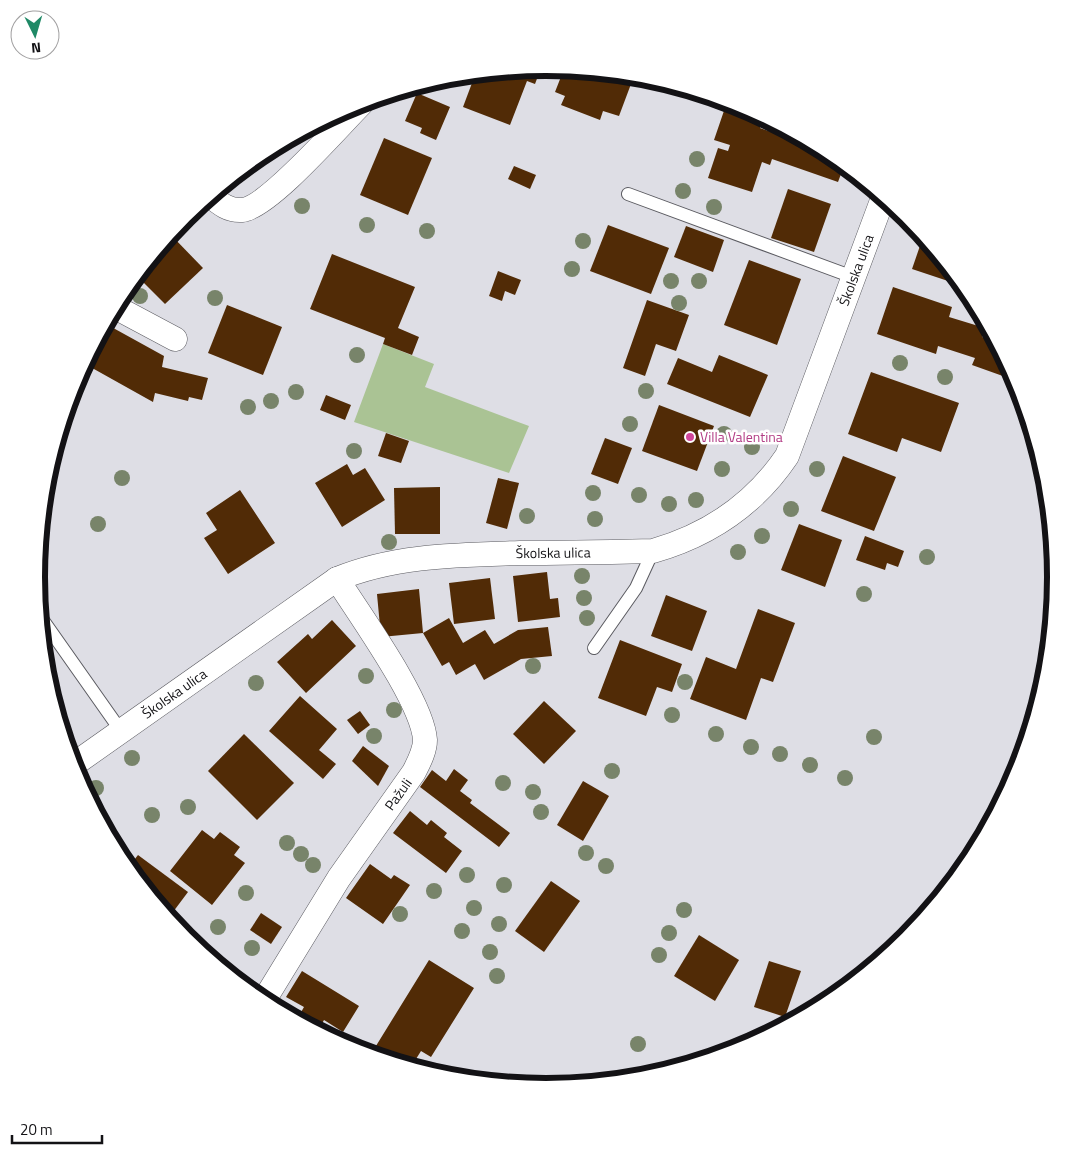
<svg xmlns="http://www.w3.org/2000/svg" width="1092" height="1155" font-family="'Titillium Web',sans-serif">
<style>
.green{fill:#aac394}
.building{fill:#512b06}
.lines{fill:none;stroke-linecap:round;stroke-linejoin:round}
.service-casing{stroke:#5b5b61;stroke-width:14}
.minor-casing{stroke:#5b5b61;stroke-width:25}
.service{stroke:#fff;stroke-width:12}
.minor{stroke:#fff;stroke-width:24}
.tree{fill:#78846a}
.hotel-dot{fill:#d1479c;stroke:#fff;stroke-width:2}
.labels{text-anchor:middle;stroke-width:5;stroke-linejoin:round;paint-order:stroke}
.street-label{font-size:14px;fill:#131215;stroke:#fff}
.hotel-label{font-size:14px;fill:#b23c85;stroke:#fff;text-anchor:start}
.rim{fill:none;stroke:#131215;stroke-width:6}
</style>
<rect width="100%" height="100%" fill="#dedee5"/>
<!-- green -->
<path class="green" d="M383,344l51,20 -9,23 104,39 -20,47 -155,-51z"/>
<!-- building -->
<g class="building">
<path d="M541,68l-6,16 -8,-3 -17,44 -47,-18 12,-32z"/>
<path d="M564,69l70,7 -15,40 -16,-5 -3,9 -39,-15 4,-9 -10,-4z"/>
<path d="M417,93l33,14 -14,33 -16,-7 2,-5 -17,-7z"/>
<path d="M727,102l14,5 22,12 -3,9 20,7 2,-6 47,25 15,12 -6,16 -66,-23 -2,6 -8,-3 -10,30 -44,-14 10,-30 10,3 2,-6 -16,-5z"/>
<path d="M384,138l48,20 -24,57 -48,-20z"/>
<path d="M514,166l22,9 -6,14 -22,-10z"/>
<path d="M788,189l43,15 -17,48 -43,-14z"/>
<path d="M608,225l61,23 -18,46 -61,-23z"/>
<path d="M686,226l38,14 -11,32 -39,-15z"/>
<path d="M171,235l32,33 -38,36 -28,-28z"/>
<path d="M923,237l35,42 5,7 -51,-17z"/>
<path d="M332,254l83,33 -17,41 21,9 -7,18 -29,-11 2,-6 -75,-29z"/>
<path d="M749,260l52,19 -24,66 -53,-20z"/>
<path d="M498,271l23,9 -6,15 -10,-4 -3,10 -13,-5z"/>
<path d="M893,287l59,20 -3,10 36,11 -3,9 13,4 19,39 -42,-15 3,-7 -37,-12 -2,8 -59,-20z"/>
<path d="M647,300l42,15 -13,36 -20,-7 -11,32 -22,-8z"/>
<path d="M227,305l55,22 -19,48 -55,-22z"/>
<path d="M106,324l58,32 -2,11 46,11 -6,22 -13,-3 -1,4 -33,-8 -2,9 -68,-38z"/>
<path d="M719,355l49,20 -18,42 -83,-33 11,-26 34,14z"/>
<path d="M871,372l88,31 -18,49 -39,-14 -5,14 -49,-18z"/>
<path d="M326,395l25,10 -6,15 -25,-10z"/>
<path d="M659,405l55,21 -17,45 -55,-20z"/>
<path d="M386,433l23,8 -8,22 -23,-7z"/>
<path d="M605,438l27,10 -14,36 -27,-10z"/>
<path d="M843,456l53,21 -22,54 -53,-20z"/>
<path d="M347,464l6,11 12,-7 20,32 -43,27 -27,-44z"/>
<path d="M498,478l21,5 -12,46 -21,-6z"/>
<path d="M440,487v47h-45l-1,-46z"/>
<path d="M240,490l35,53 -47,31 -24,-36 13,-8 -11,-17z"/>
<path d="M799,524l43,16 -17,47 -44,-17z"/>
<path d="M865,536l39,15 -6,16 -11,-4 -2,7 -29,-10z"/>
<path d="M547,572l3,27 8,-1 2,19 -42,5 -5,-46z"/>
<path d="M490,578l5,41 -41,5 -5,-41z"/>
<path d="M419,589l4,44 -42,4 -4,-43z"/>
<path d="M666,595l41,16 -15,40 -41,-15z"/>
<path d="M758,609l37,14 -22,59 -12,-4 -15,42 -56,-21 16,-42 30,12z"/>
<path d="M449,618l14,25 22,-13 9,14 24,-14 30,-3 4,29 -31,3 -37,21 -9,-16 -19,11 -7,-13 -7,4 -19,-33z"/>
<path d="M332,620l24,26 -50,47 -29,-31 31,-28 4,5z"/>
<path d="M620,640l62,24 -10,28 -15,-5 -11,29 -48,-18z"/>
<path d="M300,696l37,33 -18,21 17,14 -13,15 -54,-48z"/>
<path d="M544,701l32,30 -32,33 -31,-30z"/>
<path d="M360,711l10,14 -12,9 -11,-14z"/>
<path d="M244,734l50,49 -37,37 -49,-49z"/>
<path d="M363,746l26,20 -11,20 -26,-25z"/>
<path d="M454,769l14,11 -8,11 12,9 -2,3 40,30 -11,14 -79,-60 12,-17 14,11z"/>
<path d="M583,781l26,15 -26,45 -26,-16z"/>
<path d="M410,811l17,14 4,-5 16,13 -3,4 18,14 -16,22 -53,-40z"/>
<path d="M202,830l12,9 6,-7 20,15 -6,8 11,8 -33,42 -42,-34z"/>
<path d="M138,855l50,37 -15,20 -24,-18 -21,-26z"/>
<path d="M370,864l21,15 3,-4 16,10 -27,39 -37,-26z"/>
<path d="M551,881l29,20 -36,51 -29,-21z"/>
<path d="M261,913l21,14 -11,17 -21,-14z"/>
<path d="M699,935l40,25 -24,41 -41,-25z"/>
<path d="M429,960l45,28 -43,69 -10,-6 -10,16 -40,-13z"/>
<path d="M769,961l32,10 -16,46 -31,-10z"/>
<path d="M302,971l57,35 -16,26 -19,-12 -4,7 -20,-13 4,-7 -18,-10z"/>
</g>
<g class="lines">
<defs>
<g id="service">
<path d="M628,194l225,83"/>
<path d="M40,616l81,115"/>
<path d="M594,648l42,-60 17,-37"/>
</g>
<g id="minor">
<path d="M211,196c9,8 18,15 31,14 26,-2 97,-84 119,-106"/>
<path d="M115,307l60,32"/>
<path id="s1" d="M73,765l264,-186c58,-24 121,-24 183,-26 44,0 89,-1 133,-2 56,-16 101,-46 134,-95l96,-258"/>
<path id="s2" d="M263,1002l76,-124 75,-106c5,-10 11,-21 11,-32 -2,-38 -66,-126 -88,-161"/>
</g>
</defs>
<!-- service casing -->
<use href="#service" class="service-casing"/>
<!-- minor casing -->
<use href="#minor" class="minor-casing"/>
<!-- service -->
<use href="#service" class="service"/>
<!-- minor -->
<use href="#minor" class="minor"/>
</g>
<!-- trees -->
<g class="tree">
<circle cx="697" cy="159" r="8"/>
<circle cx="683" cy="191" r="8"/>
<circle cx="302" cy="206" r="8"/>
<circle cx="714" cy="207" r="8"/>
<circle cx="367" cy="225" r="8"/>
<circle cx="427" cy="231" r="8"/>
<circle cx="583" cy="241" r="8"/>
<circle cx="572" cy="269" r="8"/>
<circle cx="671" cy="281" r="8"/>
<circle cx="699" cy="281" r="8"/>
<circle cx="140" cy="296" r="8"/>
<circle cx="215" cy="298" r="8"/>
<circle cx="679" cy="303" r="8"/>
<circle cx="357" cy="355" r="8"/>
<circle cx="900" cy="363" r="8"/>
<circle cx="945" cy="377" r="8"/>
<circle cx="646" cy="391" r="8"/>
<circle cx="296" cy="392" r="8"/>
<circle cx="271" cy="401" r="8"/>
<circle cx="248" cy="407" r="8"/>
<circle cx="630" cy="424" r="8"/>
<circle cx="724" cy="434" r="8"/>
<circle cx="752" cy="447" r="8"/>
<circle cx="354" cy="451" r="8"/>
<circle cx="722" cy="469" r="8"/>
<circle cx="817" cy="469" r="8"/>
<circle cx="122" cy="478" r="8"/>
<circle cx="593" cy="493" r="8"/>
<circle cx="639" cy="495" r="8"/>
<circle cx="696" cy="500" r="8"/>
<circle cx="669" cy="504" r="8"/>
<circle cx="791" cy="509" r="8"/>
<circle cx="527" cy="516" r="8"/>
<circle cx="595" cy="519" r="8"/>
<circle cx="98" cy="524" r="8"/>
<circle cx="762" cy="536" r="8"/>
<circle cx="389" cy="542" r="8"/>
<circle cx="738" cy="552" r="8"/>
<circle cx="927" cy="557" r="8"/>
<circle cx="582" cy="576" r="8"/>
<circle cx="864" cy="594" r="8"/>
<circle cx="584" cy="598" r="8"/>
<circle cx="587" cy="618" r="8"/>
<circle cx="533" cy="666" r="8"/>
<circle cx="366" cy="676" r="8"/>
<circle cx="685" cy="682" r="8"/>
<circle cx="256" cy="683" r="8"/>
<circle cx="394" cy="710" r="8"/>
<circle cx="672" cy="715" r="8"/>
<circle cx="716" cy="734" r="8"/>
<circle cx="374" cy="736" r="8"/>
<circle cx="874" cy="737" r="8"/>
<circle cx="751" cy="747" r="8"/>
<circle cx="780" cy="754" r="8"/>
<circle cx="132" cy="758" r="8"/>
<circle cx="810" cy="765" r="8"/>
<circle cx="612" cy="771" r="8"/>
<circle cx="845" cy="778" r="8"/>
<circle cx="503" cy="783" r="8"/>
<circle cx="96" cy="788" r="8"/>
<circle cx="533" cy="792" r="8"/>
<circle cx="188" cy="807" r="8"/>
<circle cx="541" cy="812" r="8"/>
<circle cx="152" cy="815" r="8"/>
<circle cx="287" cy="843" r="8"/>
<circle cx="586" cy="853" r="8"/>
<circle cx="301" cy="854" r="8"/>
<circle cx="313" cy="865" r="8"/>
<circle cx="606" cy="866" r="8"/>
<circle cx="467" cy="875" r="8"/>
<circle cx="504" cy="885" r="8"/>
<circle cx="434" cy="891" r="8"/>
<circle cx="246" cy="893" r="8"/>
<circle cx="474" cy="908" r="8"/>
<circle cx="684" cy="910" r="8"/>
<circle cx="400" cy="914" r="8"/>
<circle cx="499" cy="924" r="8"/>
<circle cx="218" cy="927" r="8"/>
<circle cx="462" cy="931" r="8"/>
<circle cx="669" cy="933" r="8"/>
<circle cx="252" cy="948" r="8"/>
<circle cx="490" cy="952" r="8"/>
<circle cx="659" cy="955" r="8"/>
<circle cx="497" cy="976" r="8"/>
<circle cx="638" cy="1044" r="8"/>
</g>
<!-- markers -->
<circle class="hotel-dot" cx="690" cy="437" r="5"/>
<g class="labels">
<!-- street labels -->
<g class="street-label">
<text dy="5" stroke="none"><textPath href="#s1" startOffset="1008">Školska ulica</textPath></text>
<text dy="5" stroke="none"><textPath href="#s1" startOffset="542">Školska ulica</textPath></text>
<text dy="5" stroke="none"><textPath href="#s1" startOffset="124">Školska ulica</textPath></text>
<text dy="5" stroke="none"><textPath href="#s2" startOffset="248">Pažuli</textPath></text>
</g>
<!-- hotel labels -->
<g class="hotel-label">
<text x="700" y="442">Villa Valentina</text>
</g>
</g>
<!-- crop -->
<path d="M0 0H1092V1155H0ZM45 577a501 501 0 1 1 1002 0a501 501 0 1 1-1002 0Z" fill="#fff" fill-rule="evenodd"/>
<path class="rim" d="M45 577a501 501 0 1 1 1002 0a501 501 0 1 1-1002 0Z"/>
<!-- north arrow -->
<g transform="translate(35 35) rotate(175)"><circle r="24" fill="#ffffff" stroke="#a1a0a1"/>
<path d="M0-4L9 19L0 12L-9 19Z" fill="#1f8966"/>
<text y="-8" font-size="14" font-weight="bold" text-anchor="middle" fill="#131215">N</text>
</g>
<!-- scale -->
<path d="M12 1135v8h90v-8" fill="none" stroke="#131215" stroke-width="2.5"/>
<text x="20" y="1135" font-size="15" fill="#131215" stroke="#ffffff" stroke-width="4" paint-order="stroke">20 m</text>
</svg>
